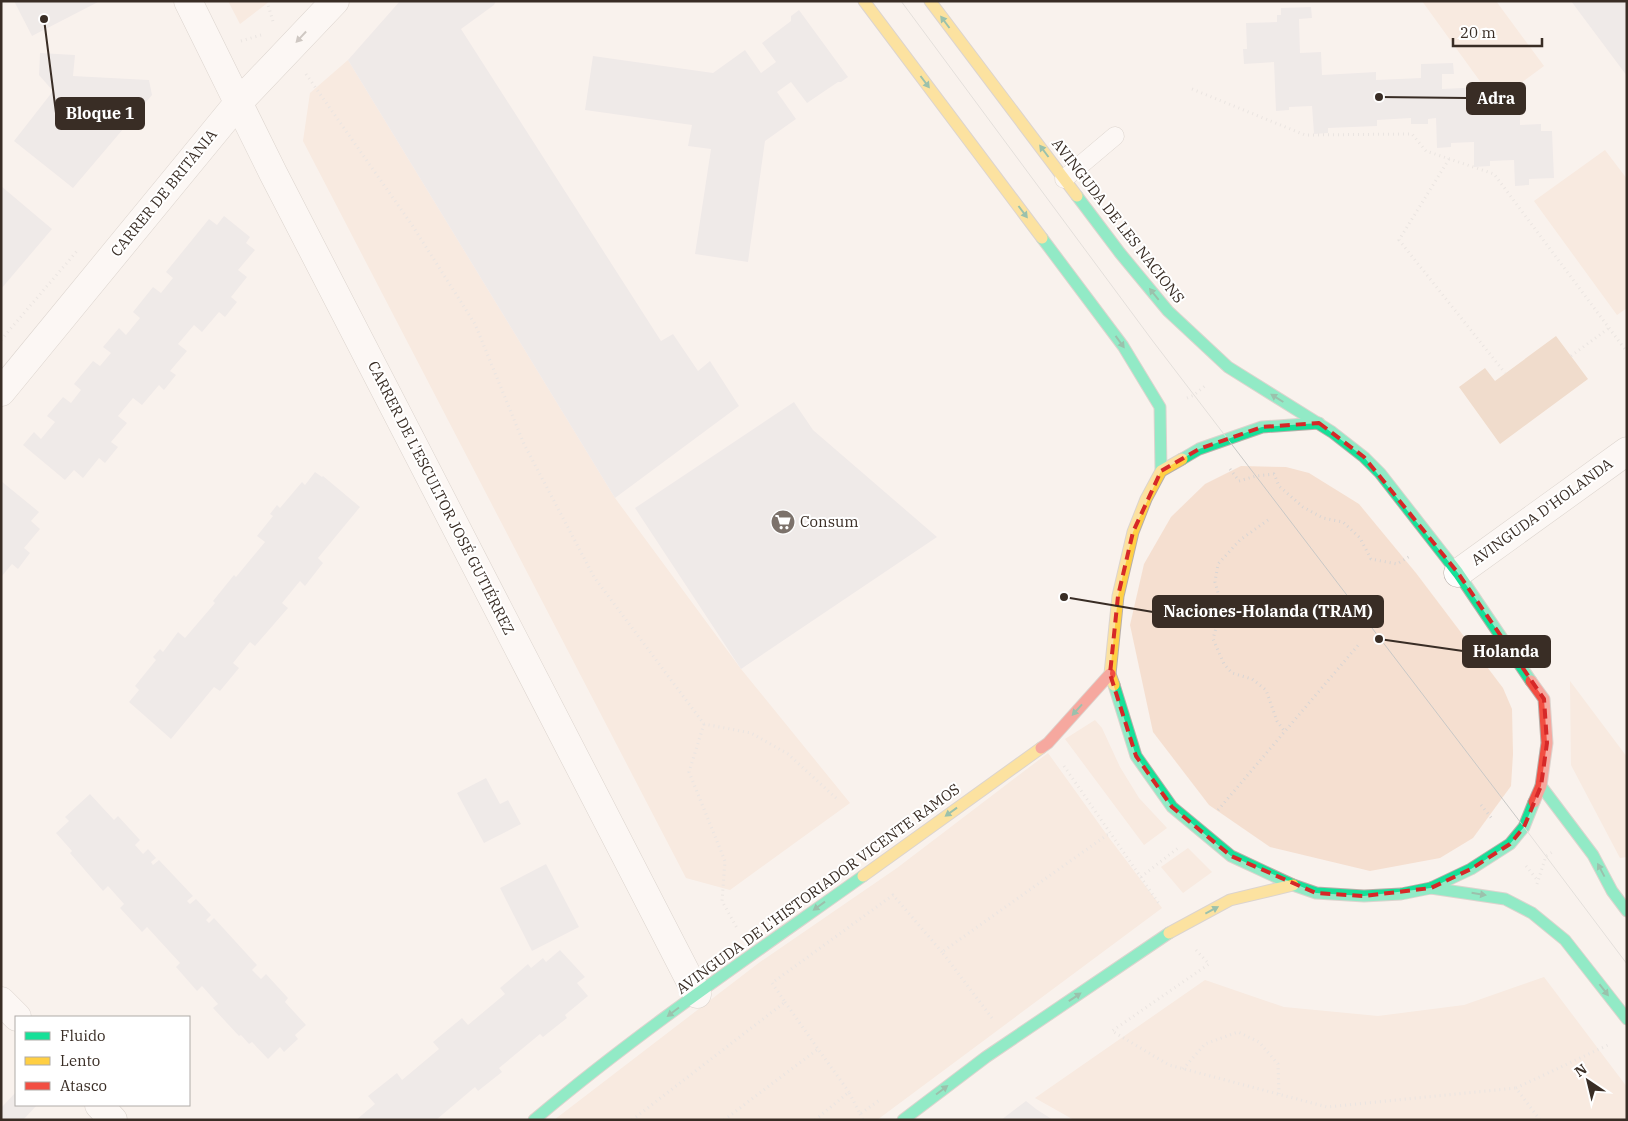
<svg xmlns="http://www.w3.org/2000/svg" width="1628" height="1121" font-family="'IBM Plex Serif',serif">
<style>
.green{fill:#f5dfd0}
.water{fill:#e4c0a4}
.building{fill:#e3dfe3}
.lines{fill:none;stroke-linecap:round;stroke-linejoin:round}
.lane-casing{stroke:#b8afa9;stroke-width:19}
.street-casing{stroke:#b8afa9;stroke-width:29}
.fast-casing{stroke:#b8afa9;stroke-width:13}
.slow-casing{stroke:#b8afa9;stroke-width:13}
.jam-casing{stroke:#b8afa9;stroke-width:13}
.path{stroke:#d8d5d4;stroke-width:3;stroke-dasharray:1 4;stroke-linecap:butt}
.lane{stroke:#fefdfc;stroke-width:18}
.street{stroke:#fefdfc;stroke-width:28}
.fast{stroke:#16e098;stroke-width:11}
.slow{stroke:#ffcf43;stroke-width:11}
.jam{stroke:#f24e42;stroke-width:11}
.tram{stroke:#c9c8c6;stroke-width:1}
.oneway{fill:#28865e}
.oneway2{fill:#9c9590}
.marked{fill:none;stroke:#d62828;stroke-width:4;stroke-dasharray:10 6;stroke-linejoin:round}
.labels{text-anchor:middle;stroke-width:4;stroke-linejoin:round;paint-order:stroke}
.street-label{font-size:15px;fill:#392d25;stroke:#fff}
.poi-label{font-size:15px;fill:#392d25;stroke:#fff;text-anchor:start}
.leader{fill:none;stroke:#392d25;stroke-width:2}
.callout-dot{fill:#392d25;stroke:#fff;stroke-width:2}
.callout{fill:#392d25;stroke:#392d25;stroke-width:2}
.callout-label{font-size:16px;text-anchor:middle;font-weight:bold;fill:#fff}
</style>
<rect width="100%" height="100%" fill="#f9f2ed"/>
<!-- green -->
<g class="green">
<path d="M228,1h42l-30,23z"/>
<path d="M1422,1h74l48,65 -49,36z"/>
<path d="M348,60l267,438 126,171 109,134 -120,87 -44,-12 -383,-737 7,-48z"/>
<path d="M1605,150l22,29v129l-10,7 -83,-114z"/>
<path d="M1241,466l45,1 23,6 50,31 57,69 87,115 9,21 1,45 -2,32 -38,52 -33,20 -70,13 -100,-24 -61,-42 -56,-73 -23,-107 14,-61 27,-47 34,-33z"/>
<path d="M1570,681l57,76v100l-7,1 -49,-93z"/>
<path d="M1095,720l7,8 18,39 19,31 28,30 -23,17 -79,-106z"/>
<path d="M1048,753l59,82 55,73 -285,212h-323l206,-158 137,-94z"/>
<path d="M1188,848l24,24 -29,21 -22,-26z"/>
<path d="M1544,977l83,110v33h-553l-39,-22 170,-118 79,27 94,9 86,-11z"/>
</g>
<!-- water -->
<path class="water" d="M1556,336l32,43 -88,65 -41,-57 26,-19 10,13z"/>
<!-- building -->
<g class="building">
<path d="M14,1h86l-68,35z"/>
<path d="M400,1h96l-2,4 -33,24 200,312 12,-7 25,37 12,-10 29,45 -124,92 -267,-438z"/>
<path d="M1571,1h56v75z"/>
<path d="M1311,7l1,11 -13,1 1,34 21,-1 1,23 54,-3v8l45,-2v-14l32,-1 1,11h-12v15l40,-2v20l38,-2v20l21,-1v7h11l2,47 -25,1v6l-14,1 -1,-26 -24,1v5l-16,1v-25l-23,1v4l-14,1 -1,-30 -8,1v5h-17v-6l-34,2v6l-49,2v5l-14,1 -2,-28 -23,1v3l-13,1 -2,-49 -30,2 -1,-15h4l-1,-26 31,-1v-7h4v-7z"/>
<path d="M799,10l49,67 -7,5h-3l-31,21 -16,-21 -14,10 19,27 -31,22 -17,121 -53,-8 16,-105 -23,-3 4,-21 -107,-15 8,-54 120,17 32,-23 16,23 15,-11 -14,-19 29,-22v-5z"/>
<path d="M40,53l35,2 -2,21 76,4 3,15 -79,93 -59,-47 39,-50 -14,-16z"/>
<path d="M1,186l51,43 -51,60z"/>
<path d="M224,216l26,21 -4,6 9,7 -17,20 9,7 -16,20 6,5 -12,15 -6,-5 -17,20 -8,-7 -16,19 9,7 -17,20 6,4 -12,15 -5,-5 -17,20 -9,-7 -15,18 9,7 -16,19 7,5 -13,16 -6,-5 -16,20 -9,-8 -9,10 -42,-35 11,-13 7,7 14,-17 -8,-6 16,-19 8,6 10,-13 -7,-6 19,-23 7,5 11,-13 -8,-6 16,-19 7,7 14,-17 -7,-6 20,-25 8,6 12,-15 -7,-6 43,-53 8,6z"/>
<path d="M794,402l19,28 124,107 -196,132 -106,-161z"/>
<path d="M315,472l7,5 1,-1 37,31 -42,51 5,5 -18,23 -5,-5 -18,22 6,5 -33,38 -5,-4 -17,21 6,5 -19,23 -6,-4 -43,52 -42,-37 10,-12 -4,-4 21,-26 -3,-3 7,-8 3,3 15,-20 7,6 30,-35 -2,-2 21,-26 2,2 29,-35 -8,-6 16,-20 -3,-2 7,-9 3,3 22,-26 3,3z"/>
<path d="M1,481l38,31 -8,9 9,8 -16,19 6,5 -12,16 -6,-5 -11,13z"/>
<path d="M486,778l14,26 8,-4 13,24 -37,19 -27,-50z"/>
<path d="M90,794l24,26 4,-4 22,24 -5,5 8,9 5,-5 8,9 -5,4 2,3 6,-5 34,36 -6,5 3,3 6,-5 15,16 -5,5 3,3 5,-5 43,47 -5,5 9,9 5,-5 22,24 -3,4 21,23 -11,10 3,4 -14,13 -4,-5 -12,12 -16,-17 -3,2 -8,-9 -2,1 -26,-28 5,-4 -16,-18 -5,5 -21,-24 4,-4 -33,-36 -5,5 -22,-24 4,-4 -16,-18 -5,5 -33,-38 2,-2 -16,-18 13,-12 -4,-4z"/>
<path d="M546,864l33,63 -47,24 -32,-63z"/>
<path d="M560,950l25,27 -8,6 11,13 -23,19 2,3 -24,19 -3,-3 -41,34 3,4 -24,19 -3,-4 -39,33h-80l19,-16 -7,-8 29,-23 5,7 37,-31 -6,-7 29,-24 6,7 37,-31 -5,-6 28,-24 3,4 12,-10 3,4z"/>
<path d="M16,1092v13h21l-14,15h-22v-12z"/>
<path d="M1026,1101l10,8 17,11h-52z"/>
</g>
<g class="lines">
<defs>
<path id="lane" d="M1064,179l51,-43"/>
<g id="street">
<path d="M188,1l85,172 424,821"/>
<path d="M1,392l238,-290 96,-101"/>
<path d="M1458,573l169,-122"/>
<path d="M1,1001l16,16"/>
<path d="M99,1105l14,15"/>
</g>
<g id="fast">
<path d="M1077,196l43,57 48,58 60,56 104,65 32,25 16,16 78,100 73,108"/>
<path d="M1042,238l81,108 37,61 1,64"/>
<path d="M1182,459l17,-10 63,-22 57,-4"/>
<path d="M1114,685l22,71 36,51 59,49 62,29 23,8 48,3 37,-2 30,-6 40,-19 39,-25 14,-17 10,-25"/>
<path d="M1541,786l52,69 19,36 15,20"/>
<path d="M1431,888l74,11 27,14 33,27 62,79"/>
<path d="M534,1120c104,-88 218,-165 329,-244"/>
<path d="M903,1120l83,-63 183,-124"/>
</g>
<g id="slow">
<path d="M864,1l178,237"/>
<path d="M930,1l147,195"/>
<path d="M1114,685l-4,-11 8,-78 15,-64 13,-33 15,-28 21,-12"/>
<path d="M863,876l178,-128"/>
<path d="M1169,933l61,-33 63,-15"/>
</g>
<g id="jam">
<path d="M1531,681l13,18 3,44 -6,43 -7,16"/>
<path d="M1041,748l7,-5 62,-69"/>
</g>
</defs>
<!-- lane casing -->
<use href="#lane" class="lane-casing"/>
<!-- street casing -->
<use href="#street" class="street-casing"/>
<!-- fast casing -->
<use href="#fast" class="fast-casing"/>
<!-- slow casing -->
<use href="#slow" class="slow-casing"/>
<!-- jam casing -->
<use href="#jam" class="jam-casing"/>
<!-- path -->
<g class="path">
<path d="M267,1l7,24"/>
<path d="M241,41l20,-6"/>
<path d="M306,74l106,151 63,99 49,120 70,133 110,147 47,9 37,21 49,45"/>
<path d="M1192,89l113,46 107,-1 14,17 68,23 133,178"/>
<path d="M1449,159l-50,81 106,133"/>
<path d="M1,340l76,-89"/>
<path d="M1571,356l38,-28"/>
<path d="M1187,398l7,-3 12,-10"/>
<path d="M1230,469l9,12 17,-5 18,-2 5,12 24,21 20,11 20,4 17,16 11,21 26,5 13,-8"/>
<path d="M1268,520l-28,20 -22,24 -3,18 7,25 -9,32 11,25 8,9 20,6 14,11 11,31 8,11"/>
<path d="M704,724l-15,48 36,89 -3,40 16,29"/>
<path d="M1064,766l96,139"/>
<path d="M1481,805l12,15"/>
<path d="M1218,810l142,-167"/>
<path d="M1526,866l12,15"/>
<path d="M1141,877l37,-29"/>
<path d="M1537,884l9,-28 8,-5"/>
<path d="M1196,950l13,14 -97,67 57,34 158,42 189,-19"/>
<path d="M785,1002l33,47"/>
<path d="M992,1018l-50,-66 165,-117 4,-1"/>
<path d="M1183,1069l22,-25 33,-12 21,10 19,22 1,30"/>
<path d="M860,1114l3,6"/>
<path d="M632,1120l153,-118 -13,-19 121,-88 49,57"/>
<path d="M724,1120l94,-71 31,43"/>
<path d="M815,1120l34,-28 11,22 21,-15"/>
<path d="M1540,1120l-24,-32 92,-43"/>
</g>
<!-- lane -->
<use href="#lane" class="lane"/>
<!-- street -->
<use href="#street" class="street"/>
<!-- fast -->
<use href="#fast" class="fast"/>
<!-- slow -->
<use href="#slow" class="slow"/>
<!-- jam -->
<use href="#jam" class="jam"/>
<!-- tram -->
<path class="tram" d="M901,1l251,339 372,487 103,137"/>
</g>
<!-- one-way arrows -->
<defs><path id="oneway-solid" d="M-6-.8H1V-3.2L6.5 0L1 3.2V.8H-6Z" transform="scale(1.25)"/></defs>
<g class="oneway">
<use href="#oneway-solid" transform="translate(945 22) rotate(-127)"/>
<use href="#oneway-solid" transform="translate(925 82) rotate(53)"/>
<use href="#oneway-solid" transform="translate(1044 151) rotate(-127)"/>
<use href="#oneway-solid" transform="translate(1023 212) rotate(53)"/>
<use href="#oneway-solid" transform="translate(1154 294) rotate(-129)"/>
<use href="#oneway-solid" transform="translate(1120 342) rotate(54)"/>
<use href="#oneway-solid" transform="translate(1277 398) rotate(-148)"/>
<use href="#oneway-solid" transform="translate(1077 710) rotate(132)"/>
<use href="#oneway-solid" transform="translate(951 812) rotate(144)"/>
<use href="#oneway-solid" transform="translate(1601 870) rotate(-118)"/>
<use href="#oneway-solid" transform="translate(1479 894) rotate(9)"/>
<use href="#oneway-solid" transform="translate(819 906) rotate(144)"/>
<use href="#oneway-solid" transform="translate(1212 910) rotate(-28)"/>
<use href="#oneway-solid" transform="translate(1604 990) rotate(52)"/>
<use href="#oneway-solid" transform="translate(1075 997) rotate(-34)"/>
<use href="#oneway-solid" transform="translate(673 1012) rotate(143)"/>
<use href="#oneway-solid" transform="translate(942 1090) rotate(-37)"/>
</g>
<use class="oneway2" href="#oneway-solid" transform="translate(301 37) rotate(133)"/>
<!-- marked area -->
<path d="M0 0H1628V1121H0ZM1319,423l45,34 94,116 86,126 3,44 -6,43 -17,41 -14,17 -39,25 -40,19 -67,8 -48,-3 -85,-37 -59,-49 -36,-51 -26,-82 8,-78 15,-64 28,-61 38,-22 63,-22z" fill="#f9f2ed" fill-opacity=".55" fill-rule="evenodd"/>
<path class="marked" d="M1319,423l45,34 94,116 86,126 3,44 -6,43 -17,41 -14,17 -39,25 -40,19 -67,8 -48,-3 -85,-37 -59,-49 -36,-51 -26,-82 8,-78 15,-64 28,-61 38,-22 63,-22z"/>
<!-- icons -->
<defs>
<symbol id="supermarket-disc" viewBox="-11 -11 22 22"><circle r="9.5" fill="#7c726b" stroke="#fff"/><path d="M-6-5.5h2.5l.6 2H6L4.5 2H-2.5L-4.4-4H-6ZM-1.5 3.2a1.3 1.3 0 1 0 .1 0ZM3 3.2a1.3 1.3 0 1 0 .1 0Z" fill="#fff"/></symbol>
</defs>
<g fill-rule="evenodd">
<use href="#supermarket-disc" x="769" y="508" width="28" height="28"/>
</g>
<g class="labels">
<!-- street labels -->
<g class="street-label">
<text transform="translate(164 193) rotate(-51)" y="5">CARRER DE BRITÀNIA</text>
<text transform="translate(1118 221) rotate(52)" y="5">AVINGUDA DE LES NACIONS</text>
<text transform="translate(441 498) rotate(63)" y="5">CARRER DE L'ESCULTOR JOSÉ GUTIÉRREZ</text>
<text transform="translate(1542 512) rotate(-36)" y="5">AVINGUDA D'HOLANDA</text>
<text transform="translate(818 889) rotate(-36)" y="5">AVINGUDA DE L'HISTORIADOR VICENTE RAMOS</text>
</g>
<!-- poi labels -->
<g class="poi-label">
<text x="800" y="527">Consum</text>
</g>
</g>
<!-- callouts -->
<path class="leader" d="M1379 97L1467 98M44 19L56 113M1064 597L1153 612M1379 639L1463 651"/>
<g class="callout-dot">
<circle cx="1379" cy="97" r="5"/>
<circle cx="44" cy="19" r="5"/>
<circle cx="1064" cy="597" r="5"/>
<circle cx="1379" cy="639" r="5"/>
</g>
<g class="callout">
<rect x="1467" y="83" width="58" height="31" rx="5"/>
<rect x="56" y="98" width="88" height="31" rx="5"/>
<rect x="1153" y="596" width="230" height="31" rx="5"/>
<rect x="1463" y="636" width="87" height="31" rx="5"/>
</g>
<g class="callout-label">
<text x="1496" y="104">Adra</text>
<text x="100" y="119">Bloque 1</text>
<text x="1268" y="617">Naciones-Holanda (TRAM)</text>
<text x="1506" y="657">Holanda</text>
</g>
<!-- border -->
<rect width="1628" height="1121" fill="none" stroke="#392d25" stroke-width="5"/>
<!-- legend -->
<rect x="15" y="1016" width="175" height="90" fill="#ffffff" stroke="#b0aba8"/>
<rect x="25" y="1032" width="25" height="8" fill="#16e098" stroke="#b0aba8"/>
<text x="60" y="1041" font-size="15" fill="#392d25">Fluido</text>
<rect x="25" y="1057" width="25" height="8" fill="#ffcf43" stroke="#b0aba8"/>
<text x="60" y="1066" font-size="15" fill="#392d25">Lento</text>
<rect x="25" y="1082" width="25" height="8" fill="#f24e42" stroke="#b0aba8"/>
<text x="60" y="1091" font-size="15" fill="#392d25">Atasco</text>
<!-- north arrow -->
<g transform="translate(1588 1081) rotate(325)" stroke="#ffffff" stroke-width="4" paint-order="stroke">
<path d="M0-4L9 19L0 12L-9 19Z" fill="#392d25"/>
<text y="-8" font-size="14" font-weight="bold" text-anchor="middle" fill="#392d25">N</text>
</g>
<!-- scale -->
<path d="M1453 38v8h89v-8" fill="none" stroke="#392d25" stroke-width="2.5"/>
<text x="1460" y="38" font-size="15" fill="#392d25" stroke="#ffffff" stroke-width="4" paint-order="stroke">20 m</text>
</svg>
